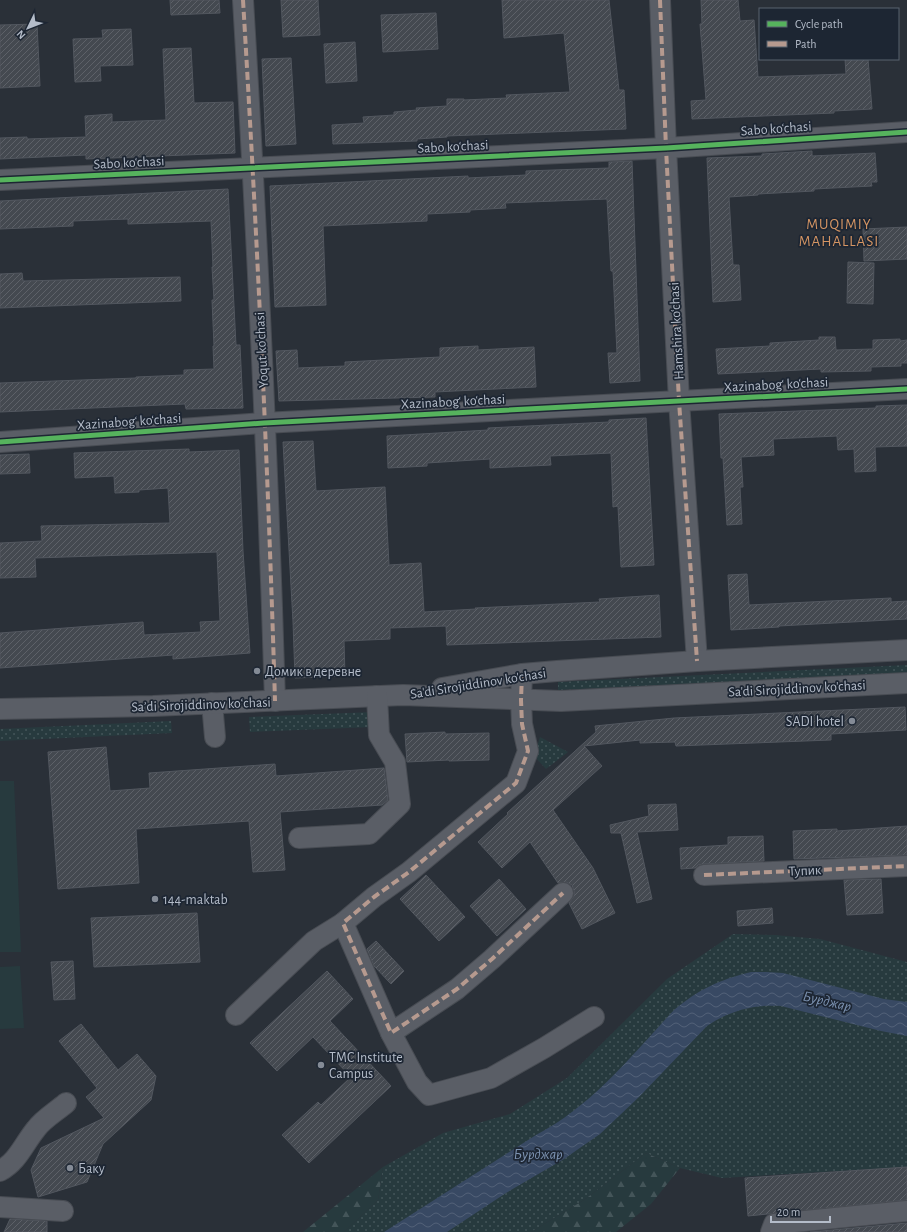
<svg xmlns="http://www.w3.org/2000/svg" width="907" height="1232" font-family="'Alegreya Sans',sans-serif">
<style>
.grass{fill:url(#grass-dots)}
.forest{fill:url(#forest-firs)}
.pitch{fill:#273a3e}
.water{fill:url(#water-waves)}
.building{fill:url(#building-hatch);stroke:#52575f}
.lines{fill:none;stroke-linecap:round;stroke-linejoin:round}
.minor-casing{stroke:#484c53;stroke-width:22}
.minor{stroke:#5a5e66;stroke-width:20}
.quiet{stroke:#b69a8f;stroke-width:4;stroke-dasharray:8 4;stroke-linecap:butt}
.cycleway-casing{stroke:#1d2633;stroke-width:8}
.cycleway{stroke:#56b35d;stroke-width:5}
.poi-dot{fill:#848b96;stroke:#1d2633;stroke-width:1.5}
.labels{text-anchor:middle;stroke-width:3.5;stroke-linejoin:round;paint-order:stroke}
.street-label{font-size:14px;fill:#b4bcc9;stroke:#1d2633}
.poi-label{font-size:14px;fill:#b4bcc9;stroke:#1d2633;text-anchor:start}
.neighbourhood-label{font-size:15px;letter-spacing:1px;fill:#d59563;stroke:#1d2633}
.water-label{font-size:15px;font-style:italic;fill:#7c92b1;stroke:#1d2633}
</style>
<defs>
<pattern id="grass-dots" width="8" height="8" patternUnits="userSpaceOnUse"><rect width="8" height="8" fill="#273a3e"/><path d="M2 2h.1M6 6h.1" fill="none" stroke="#445559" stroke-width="1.8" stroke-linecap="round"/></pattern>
<pattern id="forest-firs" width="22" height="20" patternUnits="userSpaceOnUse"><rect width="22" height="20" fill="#273a3e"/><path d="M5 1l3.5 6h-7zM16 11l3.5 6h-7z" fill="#445559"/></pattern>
<pattern id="water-waves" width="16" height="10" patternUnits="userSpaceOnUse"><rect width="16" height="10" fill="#384963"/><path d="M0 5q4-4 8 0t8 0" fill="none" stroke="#526178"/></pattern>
<pattern id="building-hatch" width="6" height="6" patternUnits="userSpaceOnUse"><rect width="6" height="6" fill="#444950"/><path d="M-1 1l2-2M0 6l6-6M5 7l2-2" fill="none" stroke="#5d6168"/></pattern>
</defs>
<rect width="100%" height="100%" fill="#2a3038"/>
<!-- grass -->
<g class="grass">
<path d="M907,665v9l-349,16v-8z"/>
<path d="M373,712v15l-123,5 -1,-15z"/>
<path d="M171,721l1,12 -172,8v-12z"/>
<path d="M540,737l28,15 -22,17 -12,-13z"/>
<path d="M733,934l42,1 45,4 87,23v205l-185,11 -42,-10 -34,-15 -62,47 -53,32h-187l34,-32 5,-33 60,-34 67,-19 57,-36 100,-99z"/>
</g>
<!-- forest -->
<g class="forest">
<path d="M646,1153l34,15 -29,36 -35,28h-85l53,-32z"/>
<path d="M383,1167l-5,33 -34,32h-41z"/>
</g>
<!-- pitch -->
<g class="pitch">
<path d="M0,781h14l7,171h-21z"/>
<path d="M20,966l4,62 -24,1v-62z"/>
</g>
<!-- water -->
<path class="water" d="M751,972h15l17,1 101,26 23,3v34l-26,-5 -100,-25c-27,-2 -52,5 -74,20l-68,71 -39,37 -36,25 -58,34 -59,39h-63l152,-97c56,-29 96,-80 138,-125 25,-21 45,-30 77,-38z"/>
<!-- building -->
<g class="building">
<path d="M170,0h49l1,13 -49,2z"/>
<path d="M281,0h37l2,35 -37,2z"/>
<path d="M502,0h107l10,90h5l2,39 -179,7v1l-30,2v2l-84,3 -1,-19 32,-2 -1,-6 31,-2v-3l23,-2 -1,-2 31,-2v-7h17v1l43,-2 -1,-3 64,-3 -6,-59 -60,5z"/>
<path d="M701,0h37l2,21 14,-1 4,57 88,-3 -1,-15h23l4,50 -38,2v2l-142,6 -1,-18 15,-1 -6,-76h2z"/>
<path d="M436,13l2,36 -55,3 -2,-37z"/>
<path d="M37,24l3,62 -40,2v-63z"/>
<path d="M131,29l2,36 -33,1 1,15 -26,1 -2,-43 30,-1 -1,-8z"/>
<path d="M355,42l2,39 -31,2 -2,-39z"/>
<path d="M191,48l3,55 39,-1 2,51 -149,6v-4l-86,4v-21l27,-1v2l59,-2 -1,-21 27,-2v8l54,-2 -3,-71z"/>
<path d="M291,58l5,86 -30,2 -4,-87z"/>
<path d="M812,151v5l63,-3 2,29h-6l1,4 -58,3v2l-56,3v1l-29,2 4,68h6l2,35 -28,2 -6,-144 55,-2v-2z"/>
<path d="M632,161l8,220 -30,2 -2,-30h9l-4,-82h-2l-4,-72 -102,4 1,5 -36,2v2l-43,2v7l-104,5 3,79 -51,2 -5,-121 198,-10v2l58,-3v-4l83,-3v-6z"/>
<path d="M228,189l8,156h4l3,63 -57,1 -1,-5 -185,8v-29l136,-5v-1l48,-2v-5l30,-1 -1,-23h1l-2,-46h2l-2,-33h1l-2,-46 -83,3v-5l-55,2v5l-73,3v-28z"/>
<path d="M907,227v32l-43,2 -1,-32z"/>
<path d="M848,262l26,1 -1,41 -26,-1z"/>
<path d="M22,273l1,8 157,-4 1,24 -181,7v-34z"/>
<path d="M819,337h16l1,13 37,-1v-9l27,-1v2l7,-1v23h-6v3l-30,1v4l-50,1v-3l-103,5 -2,-25 54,-3v-3l49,-3z"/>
<path d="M478,346v4l56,-3 2,40 -101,5v5l-156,4 -3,-50 21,-1 1,18 47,-2v-4l95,-5v-9z"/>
<path d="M907,405v41l-32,1 1,24 -21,1 -1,-23 -16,1 -1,-14 -64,3 1,16 -33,2 2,30h-3l2,37 -15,1 -4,-67h-2l-2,-44 157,-6v-2z"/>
<path d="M646,418l8,147 -33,2 -3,-61 -5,1 -2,-54 -61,3 1,9 -61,3v-9l-63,4v3l-39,2 -1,-32 101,-6v-2l121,-6v-2z"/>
<path d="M313,441l3,50 69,-4 4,78 32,-2 3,49 52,-3 -1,-1 125,-6 -1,-3 60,-4 2,42 -214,8 -1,-19 -56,2v11l-46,2 1,35 -50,2 -2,-56 -10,-180z"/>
<path d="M189,449v3l50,-2 4,101 7,102 -77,6v-4l-173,13v-35l143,-11 1,13 57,-3 -1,-10 20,-1 -3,-69 -182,6 1,19 -36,1v-35l42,-2 -1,-15 129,-3 -2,-35 -29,2v2l-24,1 -1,-17 -39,2 -1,-25z"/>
<path d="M29,454l1,19 -30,1v-19z"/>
<path d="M747,574l2,31 142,-7v4l16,-1v18l-128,7v1l-48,3 -3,-55z"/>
<path d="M905,707l1,23 -75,4v6l-155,6 -1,-4 -35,1v-3l-56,6 18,20 -49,44 40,58 22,45 -33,16 -13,-26 5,-7v-5l-2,-6 -6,-3 -8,1 -28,-41 -28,26 -24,-26 30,-28 -1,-1 89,-81 -1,-6 79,-8z"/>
<path d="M445,732v2l44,-1v27l-40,1v-1l-42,2 -2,-28z"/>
<path d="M106,747l4,44 40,-3 -1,-15 126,-9 1,12 108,-8 4,32 -6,5 -102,7 5,58 -32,2 -4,-51 -113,8 3,54 -81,6 -10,-137z"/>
<path d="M676,804l2,26 -41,2 15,67 -15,4 -16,-70h-10l-1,-8 39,-9 -1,-11z"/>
<path d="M907,826v29l-113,4 -1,-28 44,-2v2z"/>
<path d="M763,836l1,25 -61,3 -5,1 -3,3 -14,1 -1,-21 48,-3v-8z"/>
<path d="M426,875l39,42 -26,24 -39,-42z"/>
<path d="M499,879l27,30 -29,27 -27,-30z"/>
<path d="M881,879l2,34 -36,2 -3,-35z"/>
<path d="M772,908l1,15 -35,3 -1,-15z"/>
<path d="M197,913l3,49 -106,5 -3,-49z"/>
<path d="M376,941l28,30 -13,13 -17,-18 -7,-17z"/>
<path d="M73,961l2,38 -21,1 -3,-38z"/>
<path d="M327,971l26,28 -23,22 61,65 -82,77 -27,-28 36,-33 3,3 30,-28 -38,-40 -36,34 -27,-28z"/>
<path d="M81,1024l37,46 19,-16 19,22 -5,24 -48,44 -16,38 -49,15 -7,-27 10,-22 63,-30 -18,-21 11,-9 -38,-47z"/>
<path d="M907,1167v33l-159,16 -3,-38z"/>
<path d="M10,1219l37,2v11h-43z"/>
<path d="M907,1223v9h-97z"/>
</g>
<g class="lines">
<defs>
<g id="minor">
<path d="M243,0c14,233 25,467 32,701"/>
<path d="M660,0l6,148 13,253 18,260"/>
<path d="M0,180l666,-32 241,-16"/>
<path d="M0,442l264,-19 643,-34"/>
<path d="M522,674l-1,26 1,24 6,27 -12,32 -107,89 -35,25 -31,26 48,110 66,-44 35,-30 71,-66"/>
<path d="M442,688l80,-14 35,-3 140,-10 210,-11"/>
<path d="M212,703l3,34"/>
<path d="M0,709l153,-3 250,-11 158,6 346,-18"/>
<path d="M299,838l70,-4 31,-30 -5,-42 -16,-27 -2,-39"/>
<path d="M704,875l203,-9"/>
<path d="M236,1015l78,-74 29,-18"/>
<path d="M391,1033l26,49 12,13 62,-17 53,-30 50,-31"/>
<path d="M0,1171c18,-10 23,-26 36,-42 7,-10 21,-18 30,-26"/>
<path d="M0,1207l63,4"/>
<path d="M771,1232l3,-8 133,-13"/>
</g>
</defs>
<!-- minor casing -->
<use href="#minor" class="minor-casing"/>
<!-- minor -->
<use href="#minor" class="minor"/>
<!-- quiet -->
<g class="quiet">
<path d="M243,0c14,233 25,467 32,701"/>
<path d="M660,0l6,148 13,253 18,260"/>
<path d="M522,674l-1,26 1,24 6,27 -12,32 -107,89 -35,25 -31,26 48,110 66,-44 35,-30 71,-66"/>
<path d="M704,875l203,-9"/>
</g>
<defs>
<g id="cycleway">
<path d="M0,180l666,-32 241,-16"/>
<path d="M0,442l264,-19 643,-34"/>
</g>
</defs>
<!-- cycleway casing -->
<use href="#cycleway" class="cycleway-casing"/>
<!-- cycleway -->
<use href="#cycleway" class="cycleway"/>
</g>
<!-- markers -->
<g class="poi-dot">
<circle cx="257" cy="671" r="4"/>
<circle cx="852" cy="721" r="4"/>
<circle cx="155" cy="899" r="4"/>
<circle cx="321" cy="1065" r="4"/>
<circle cx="70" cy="1168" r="4"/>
</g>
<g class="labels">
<!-- street labels -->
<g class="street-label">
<text transform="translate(776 128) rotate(-4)" y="5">Sabo ko‘chasi</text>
<text transform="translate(453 146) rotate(-3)" y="5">Sabo ko‘chasi</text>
<text transform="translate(129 162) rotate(-3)" y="5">Sabo ko‘chasi</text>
<text transform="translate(676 331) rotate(-93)" y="5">Hamshira ko‘chasi</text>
<text transform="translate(261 350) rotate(-93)" y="5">Yoqut ko'chasi</text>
<text transform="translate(776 384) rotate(-3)" y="5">Xazinabog‘ ko‘chasi</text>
<text transform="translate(453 401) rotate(-3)" y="5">Xazinabog‘ ko‘chasi</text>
<text transform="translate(129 421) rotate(-4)" y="5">Xazinabog‘ ko‘chasi</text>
<text transform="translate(478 683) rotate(-9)" y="5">Sa'di Sirojiddinov ko'chasi</text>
<text transform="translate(797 688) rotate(-3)" y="5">Sa'di Sirojiddinov ko'chasi</text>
<text transform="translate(201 704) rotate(-2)" y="5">Saʼdi Sirojiddinov koʻchasi</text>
<text transform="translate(805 870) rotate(-3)" y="5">Тупик</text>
</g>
<!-- poi labels -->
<g class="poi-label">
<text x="265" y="676">Домик в деревне</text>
<text x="844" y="726" text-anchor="end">SADI hotel</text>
<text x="163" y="904">144-maktab</text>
<text x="329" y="1062">TMC Institute<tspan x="329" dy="16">Campus</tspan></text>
<text x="78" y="1173">Баку</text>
</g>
<!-- neighbourhood labels -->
<g class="neighbourhood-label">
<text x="839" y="229">MUQIMIY<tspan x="839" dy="17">MAHALLASI</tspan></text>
</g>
<!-- water labels -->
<g class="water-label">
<text transform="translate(827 1001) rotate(13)" y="5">Бурджар</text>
<text x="538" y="1159">Бурджар</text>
</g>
</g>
<!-- legend -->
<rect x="759" y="8" width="140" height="52" fill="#1d2633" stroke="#59626f"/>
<rect x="767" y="21" width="20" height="6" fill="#56b35d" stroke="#59626f"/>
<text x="795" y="28" font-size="12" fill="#b4bcc9">Cycle path</text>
<rect x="767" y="41" width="20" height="6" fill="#b69a8f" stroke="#59626f"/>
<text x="795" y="48" font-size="12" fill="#b4bcc9">Path</text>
<!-- north arrow -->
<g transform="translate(28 28) rotate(227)" stroke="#1d2633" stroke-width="3" paint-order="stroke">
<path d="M0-3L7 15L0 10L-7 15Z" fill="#b4bcc9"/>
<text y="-6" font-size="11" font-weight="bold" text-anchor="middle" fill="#b4bcc9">N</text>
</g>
<!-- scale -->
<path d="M771 1216v6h59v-6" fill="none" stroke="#b4bcc9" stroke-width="2"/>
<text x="777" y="1216" font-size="12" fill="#b4bcc9" stroke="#1d2633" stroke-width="3" paint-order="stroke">20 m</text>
</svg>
